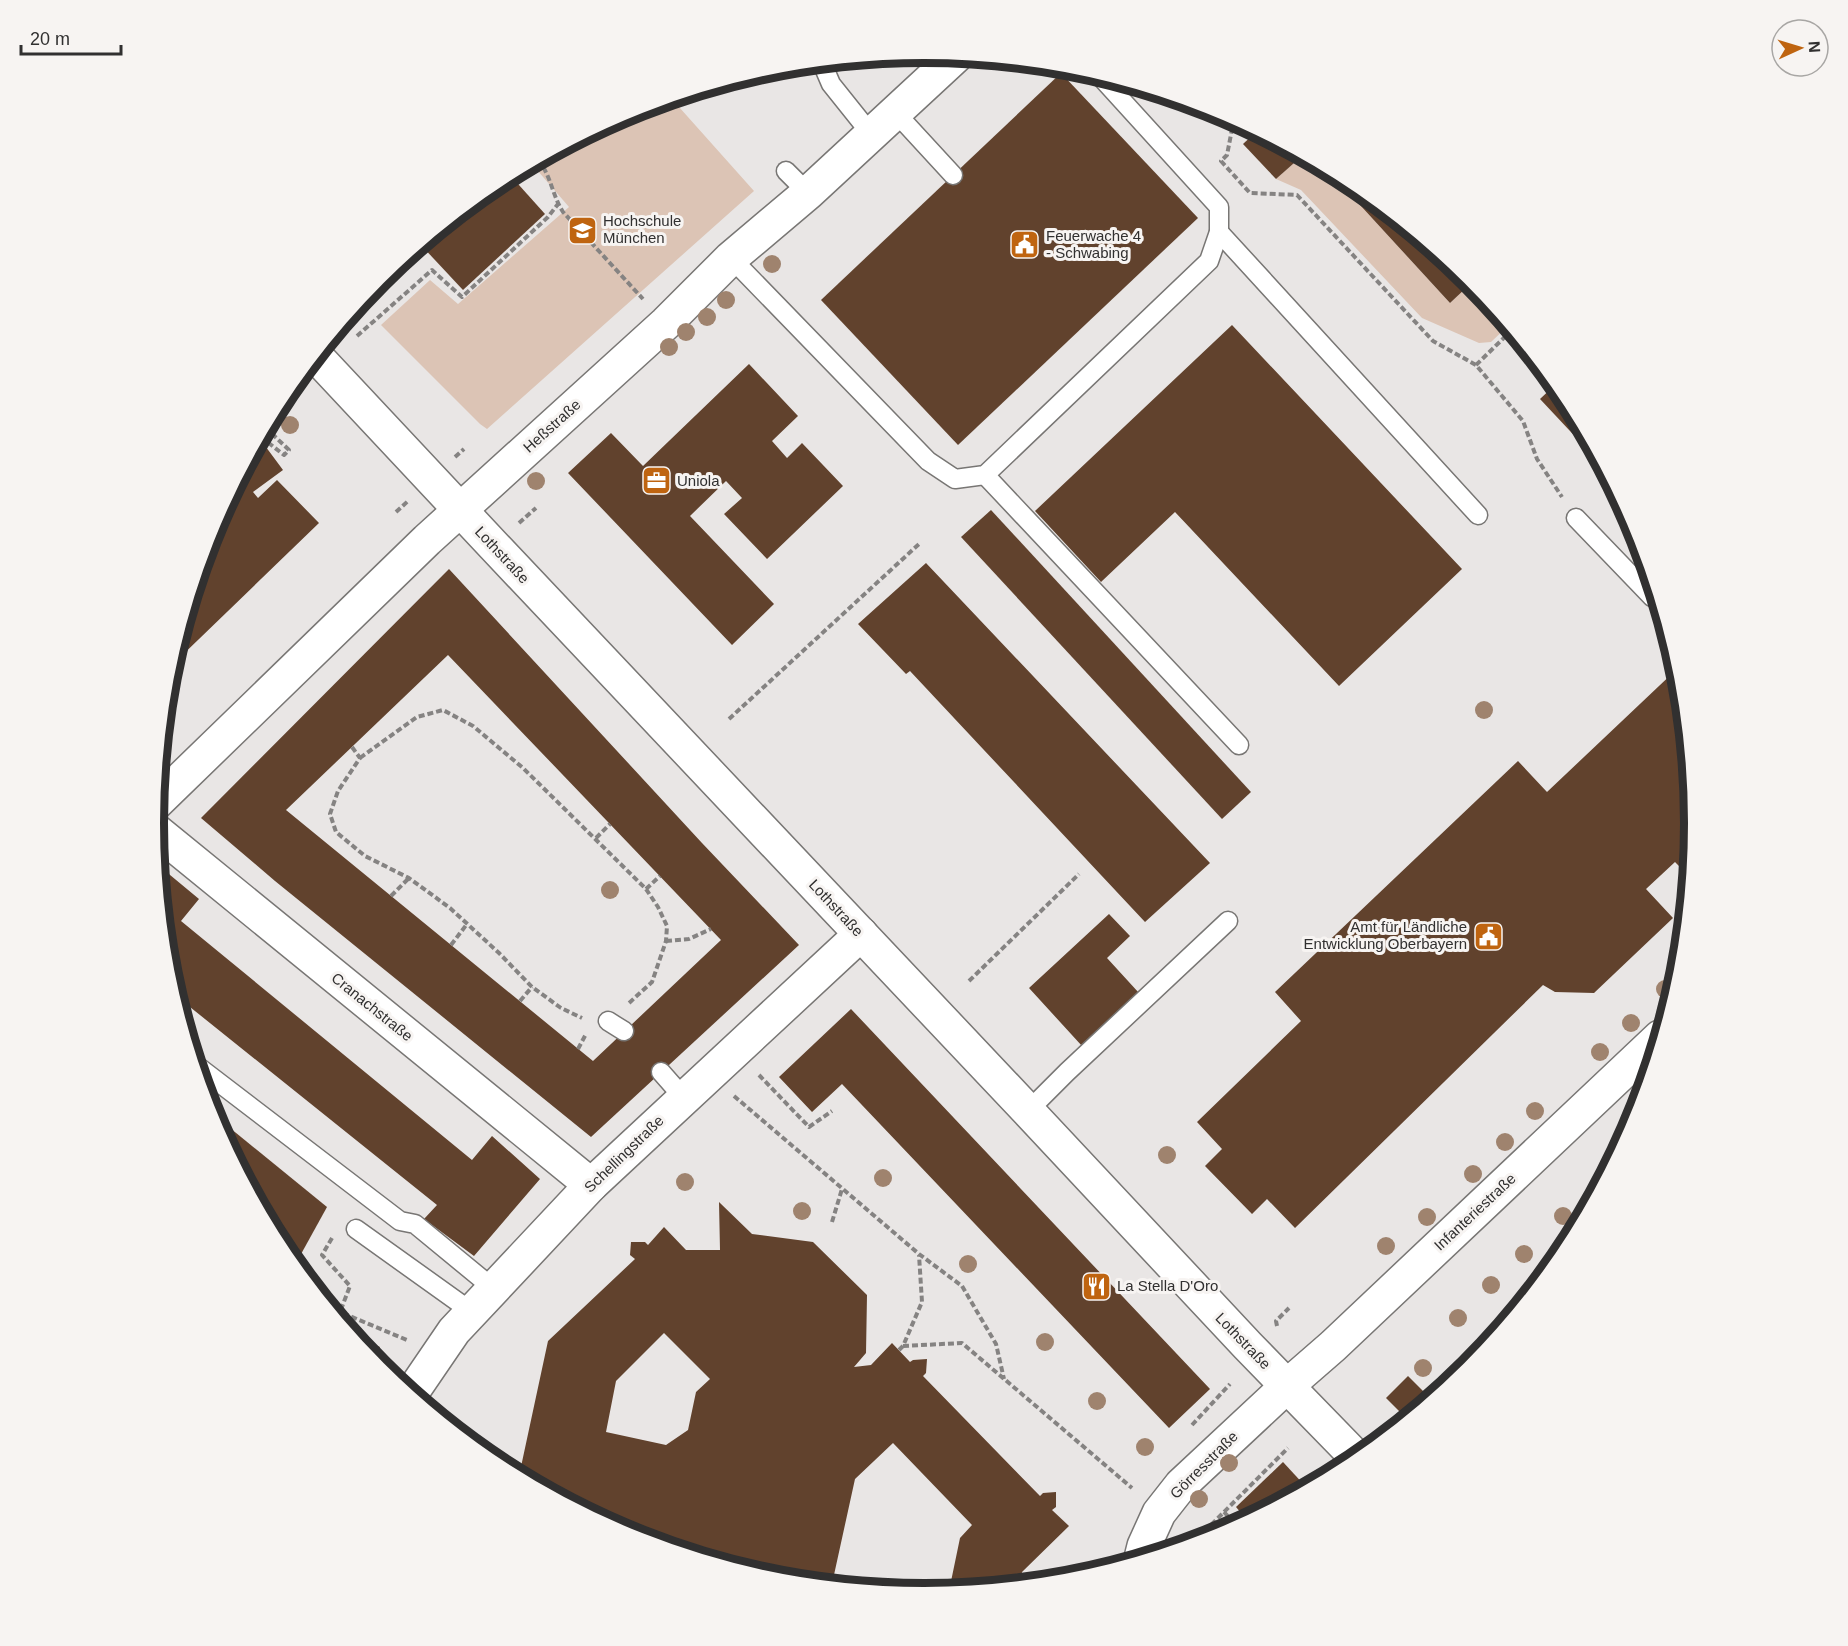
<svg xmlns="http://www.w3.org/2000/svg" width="1848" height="1646" font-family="Arial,sans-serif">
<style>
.green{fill:#dcc4b5}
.building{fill:#61422d;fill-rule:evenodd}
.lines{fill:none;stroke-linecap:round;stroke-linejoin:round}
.service-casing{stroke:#787674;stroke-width:21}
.minor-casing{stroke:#787674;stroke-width:36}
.tertiary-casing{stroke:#787674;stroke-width:36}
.path{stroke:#858382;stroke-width:4;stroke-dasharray:6 3;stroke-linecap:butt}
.service{stroke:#fff;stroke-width:18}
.minor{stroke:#fff;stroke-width:33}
.tertiary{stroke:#fff;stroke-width:33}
.tree{fill:#9f836e}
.labels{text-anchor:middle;stroke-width:6;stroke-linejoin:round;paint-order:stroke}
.poi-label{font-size:15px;fill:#313030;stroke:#f7f4f2;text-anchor:start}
.street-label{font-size:15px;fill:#313030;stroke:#f7f4f2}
.rim{fill:none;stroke:#313030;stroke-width:8}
</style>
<rect width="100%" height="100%" fill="#e9e6e5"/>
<!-- green -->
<g class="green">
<path d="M671,98l83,93 -267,238 -7,-5 -99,-99 49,-45 28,24 111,-97 -38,-44 98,-52z"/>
<path d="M1302,156l24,12 124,135 16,-15 15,15 5,-5 22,28 -17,16 -12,1 -57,-25 -121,-128 -25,-11z"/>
</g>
<!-- building -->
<g class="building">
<path d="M1061,73l137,145 -240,227 -137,-145z"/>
<path d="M1257,131l45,25 -26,23 -33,-35z"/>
<path d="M1327,169l25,14 117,95 17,20 -5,5 -15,-15 -16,15z"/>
<path d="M510,175l35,39 -82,76 -43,-46 76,-62z"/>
<path d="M1232,325l230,244 -123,117 -164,-174 -74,70 -66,-71z"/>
<path d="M749,364l49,52 -26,25 15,17 15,-15 41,43 -76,73 -43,-45 18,-16 -16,-17 -36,35 84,88 -42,41 -164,-172 43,-40 32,33z"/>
<path d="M1556,384l9,11 35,68 -60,-64z"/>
<path d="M260,439l23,31 -30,22 5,6 19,-18 42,43 -149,144 42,-139z"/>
<path d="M991,510l260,282 -29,27 -261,-282z"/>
<path d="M926,563l284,300 -65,59 -235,-251 -4,3 -48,-50z"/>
<path d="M449,569l253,274 97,102 -208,192 -316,-256 -74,-63zM448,655l273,285 -128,121 -307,-251z"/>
<path d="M1678,668l16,155 -3,33 -11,11 -5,-5 -29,27 27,29 -79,75 -39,-1 -12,-7 -248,243 -28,-29 -15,15 -47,-48 17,-17 -25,-27 104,-101 -26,-29 243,-231 29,31z"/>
<path d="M158,865l41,34 -18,22 291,239 20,-24 48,43 -66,77 -50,-37 13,-14 -262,-210 -7,-22z"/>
<path d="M1109,914l21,22 -23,22 32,35 -57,53 -53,-58z"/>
<path d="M851,1009l359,380 -41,39 -327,-344 -30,28 -33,-35z"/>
<path d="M219,1119l108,88 -32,58 -12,-14 -67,-126z"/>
<path d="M719,1202l33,32 61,8 54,53 -1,58 -12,14 17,-2 21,-22 18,19 3,-2 14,-1 -1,14 -3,3 117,120 3,-3 13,-1v15l-4,3 17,16 -47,46 -2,12 -71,7 11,-53 12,-13 -79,-82 -38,36 -23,105 -59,-5 -144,-44 -110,-59 29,-135 87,-82 -5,-4 1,-13h14l3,3 16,-18 22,23h34zM664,1333l46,46 -14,13 -8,38 -22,15 -60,-13 10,-51z"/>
<path d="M353,1336l27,11 -7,14z"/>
<path d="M1408,1376l23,23 -24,20 -21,-21z"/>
<path d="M1283,1462l24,26 -60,32 -11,-13z"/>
</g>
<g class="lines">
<defs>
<g id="service">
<path d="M822,63l9,21 40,50"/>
<path d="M895,112l58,63"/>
<path d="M786,171l22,22"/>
<path d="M1219,232l259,283"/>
<path d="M731,258l197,203 27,18 30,-4 224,-214 10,-29v-25l-121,-133"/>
<path d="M985,475l254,270"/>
<path d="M1576,518l76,79 5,2"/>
<path d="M608,1021l16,10"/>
<path d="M196,1065l204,156 15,3 79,65"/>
<path d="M661,1072l22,25"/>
<path d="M1028,1111l39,-39 161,-151"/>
<path d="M356,1229l116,83"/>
</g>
<g id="minor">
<path d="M155,804l272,-264 239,-217 65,-65 77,-65 148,-137"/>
<path d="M154,829l437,356"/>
<path d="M411,1394l43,-63 137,-146 270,-251"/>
<path d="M1141,1558l3,-12 15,-33 22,-28 106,-99"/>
</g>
<g id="tertiary">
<path d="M316,356l178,190 534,565 220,235 110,113"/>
<path d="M1287,1386l46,-40 327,-309"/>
</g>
</defs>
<!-- service casing -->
<use href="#service" class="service-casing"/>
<!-- minor casing -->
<use href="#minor" class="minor-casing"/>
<!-- tertiary casing -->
<use href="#tertiary" class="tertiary-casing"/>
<!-- path -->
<g class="path">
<path d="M1234,119l-7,36 -6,6 29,32 47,2 136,146 43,24 47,56 14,38 25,38"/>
<path d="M538,160c13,15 14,35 25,52l80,87"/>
<path d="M357,336l75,-66 30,27 86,-80 10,-13"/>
<path d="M1476,365l36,-35"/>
<path d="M261,437l23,18 5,-5 -23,-22"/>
<path d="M455,457l9,-8"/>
<path d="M396,512l12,-11"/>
<path d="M519,523l17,-15"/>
<path d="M729,719l190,-175"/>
<path d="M352,747l8,11 -22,33 -8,23 6,18 29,24 44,22 41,30 49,45 33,34 29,21 21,10"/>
<path d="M360,758l57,-41 26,-7 30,16 50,42 123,121 12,18 9,19 -1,15 -14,41 -23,21"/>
<path d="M596,838l14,-14"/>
<path d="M646,889l14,-13"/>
<path d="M391,896l18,-18"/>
<path d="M666,941l23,-2 22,-10"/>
<path d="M451,945l16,-21"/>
<path d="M969,981l110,-107"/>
<path d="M520,1001l12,-14"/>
<path d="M578,1049l8,-15"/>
<path d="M759,1075l50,52 23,-16"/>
<path d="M734,1096l185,158 43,32 34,58 8,35"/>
<path d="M832,1222l10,-33"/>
<path d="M332,1238l-10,17 28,31 -10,26"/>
<path d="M337,1317l3,-5 67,28"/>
<path d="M1277,1326l-1,-5 13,-13"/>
<path d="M903,1346l59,-3 170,145"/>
<path d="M899,1350l4,-4 19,-44 -3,-47"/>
<path d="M1192,1425l38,-41"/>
<path d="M1224,1512l12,13"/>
<path d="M1202,1540l10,-16 76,-76"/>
</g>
<!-- service -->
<use href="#service" class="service"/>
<!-- minor -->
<use href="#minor" class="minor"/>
<!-- tertiary -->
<use href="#tertiary" class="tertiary"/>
</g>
<!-- trees -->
<g class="tree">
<circle cx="772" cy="264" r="9"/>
<circle cx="726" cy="300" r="9"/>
<circle cx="707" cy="317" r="9"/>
<circle cx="686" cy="332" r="9"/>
<circle cx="669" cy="347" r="9"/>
<circle cx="290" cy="425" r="9"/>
<circle cx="536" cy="481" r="9"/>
<circle cx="1484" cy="710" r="9"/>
<circle cx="610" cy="890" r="9"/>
<circle cx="1665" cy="989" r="9"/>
<circle cx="1631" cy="1023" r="9"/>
<circle cx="1600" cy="1052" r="9"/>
<circle cx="1535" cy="1111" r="9"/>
<circle cx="1505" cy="1142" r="9"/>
<circle cx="1167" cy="1155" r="9"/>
<circle cx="1473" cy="1174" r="9"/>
<circle cx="883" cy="1178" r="9"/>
<circle cx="685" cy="1182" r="9"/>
<circle cx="802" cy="1211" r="9"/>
<circle cx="1563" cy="1216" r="9"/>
<circle cx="1427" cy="1217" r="9"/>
<circle cx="1386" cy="1246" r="9"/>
<circle cx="1524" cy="1254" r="9"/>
<circle cx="968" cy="1264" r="9"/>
<circle cx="1491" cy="1285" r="9"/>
<circle cx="1458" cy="1318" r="9"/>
<circle cx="1045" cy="1342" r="9"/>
<circle cx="1423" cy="1368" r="9"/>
<circle cx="1097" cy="1401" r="9"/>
<circle cx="1145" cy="1447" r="9"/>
<circle cx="1229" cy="1463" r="9"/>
<circle cx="1199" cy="1499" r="9"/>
</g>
<!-- icons -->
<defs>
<symbol id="university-square" viewBox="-11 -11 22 22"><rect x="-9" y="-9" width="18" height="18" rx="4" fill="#bf6410" stroke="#f7f4f2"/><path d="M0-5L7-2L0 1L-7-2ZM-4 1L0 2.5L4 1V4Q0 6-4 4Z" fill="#fff"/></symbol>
<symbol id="civic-square" viewBox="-11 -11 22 22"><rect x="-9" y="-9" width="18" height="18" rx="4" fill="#bf6410" stroke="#f7f4f2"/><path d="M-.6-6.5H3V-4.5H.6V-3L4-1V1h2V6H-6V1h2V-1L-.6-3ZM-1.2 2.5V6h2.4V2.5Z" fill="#fff"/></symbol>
<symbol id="office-square" viewBox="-11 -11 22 22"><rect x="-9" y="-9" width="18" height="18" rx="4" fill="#bf6410" stroke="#f7f4f2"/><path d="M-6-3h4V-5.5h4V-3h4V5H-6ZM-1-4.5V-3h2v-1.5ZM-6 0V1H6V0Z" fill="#fff"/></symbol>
<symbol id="restaurant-square" viewBox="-11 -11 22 22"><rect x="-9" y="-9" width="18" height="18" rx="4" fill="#bf6410" stroke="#f7f4f2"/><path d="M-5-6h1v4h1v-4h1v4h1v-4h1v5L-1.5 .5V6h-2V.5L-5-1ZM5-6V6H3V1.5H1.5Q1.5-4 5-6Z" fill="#fff"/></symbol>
</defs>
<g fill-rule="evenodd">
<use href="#university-square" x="566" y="214" width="33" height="33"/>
<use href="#civic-square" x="1008" y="228" width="33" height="33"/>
<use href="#office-square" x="640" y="464" width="33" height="33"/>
<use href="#civic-square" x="1472" y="920" width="33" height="33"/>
<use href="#restaurant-square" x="1080" y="1270" width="33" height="33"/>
</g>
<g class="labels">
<!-- poi labels -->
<g class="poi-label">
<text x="603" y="226">Hochschule<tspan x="603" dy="17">München</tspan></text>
<text x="1046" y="241">Feuerwache 4<tspan x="1046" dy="17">- Schwabing</tspan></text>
<text x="677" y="486">Uniola</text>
<text x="1467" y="932" text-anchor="end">Amt für Ländliche<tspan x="1467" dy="17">Entwicklung Oberbayern</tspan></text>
<text x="1117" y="1291">La Stella D'Oro</text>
</g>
<!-- street labels -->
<g class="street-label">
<text transform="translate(552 426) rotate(-42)" y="5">Heßstraße</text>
<text transform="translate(502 555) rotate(47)" y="5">Lothstraße</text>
<text transform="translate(836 908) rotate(47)" y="5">Lothstraße</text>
<text transform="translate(372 1007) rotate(39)" y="5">Cranachstraße</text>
<text transform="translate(624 1154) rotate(-44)" y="5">Schellingstraße</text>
<text transform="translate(1475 1212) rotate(-43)" y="5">Infanteriestraße</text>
<text transform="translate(1243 1341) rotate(46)" y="5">Lothstraße</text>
<text transform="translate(1204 1465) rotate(-45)" y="5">Görresstraße</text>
</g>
</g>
<!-- crop -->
<path d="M0 0H1848V1646H0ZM164 823a760 760 0 1 1 1520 0a760 760 0 1 1-1520 0Z" fill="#f7f4f2" fill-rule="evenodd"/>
<path class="rim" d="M164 823a760 760 0 1 1 1520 0a760 760 0 1 1-1520 0Z"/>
<!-- north arrow -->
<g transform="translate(1800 48) rotate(86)"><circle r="28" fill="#f7f4f2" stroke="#a8a6a4" stroke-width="1.5"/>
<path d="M0-4.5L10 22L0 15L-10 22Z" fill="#bf6410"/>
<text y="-9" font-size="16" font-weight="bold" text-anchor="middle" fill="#313030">N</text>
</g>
<!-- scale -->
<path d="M21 45v9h100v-9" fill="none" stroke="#313030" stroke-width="3"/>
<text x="30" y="45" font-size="18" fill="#313030" stroke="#f7f4f2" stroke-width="4.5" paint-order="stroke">20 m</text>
</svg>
